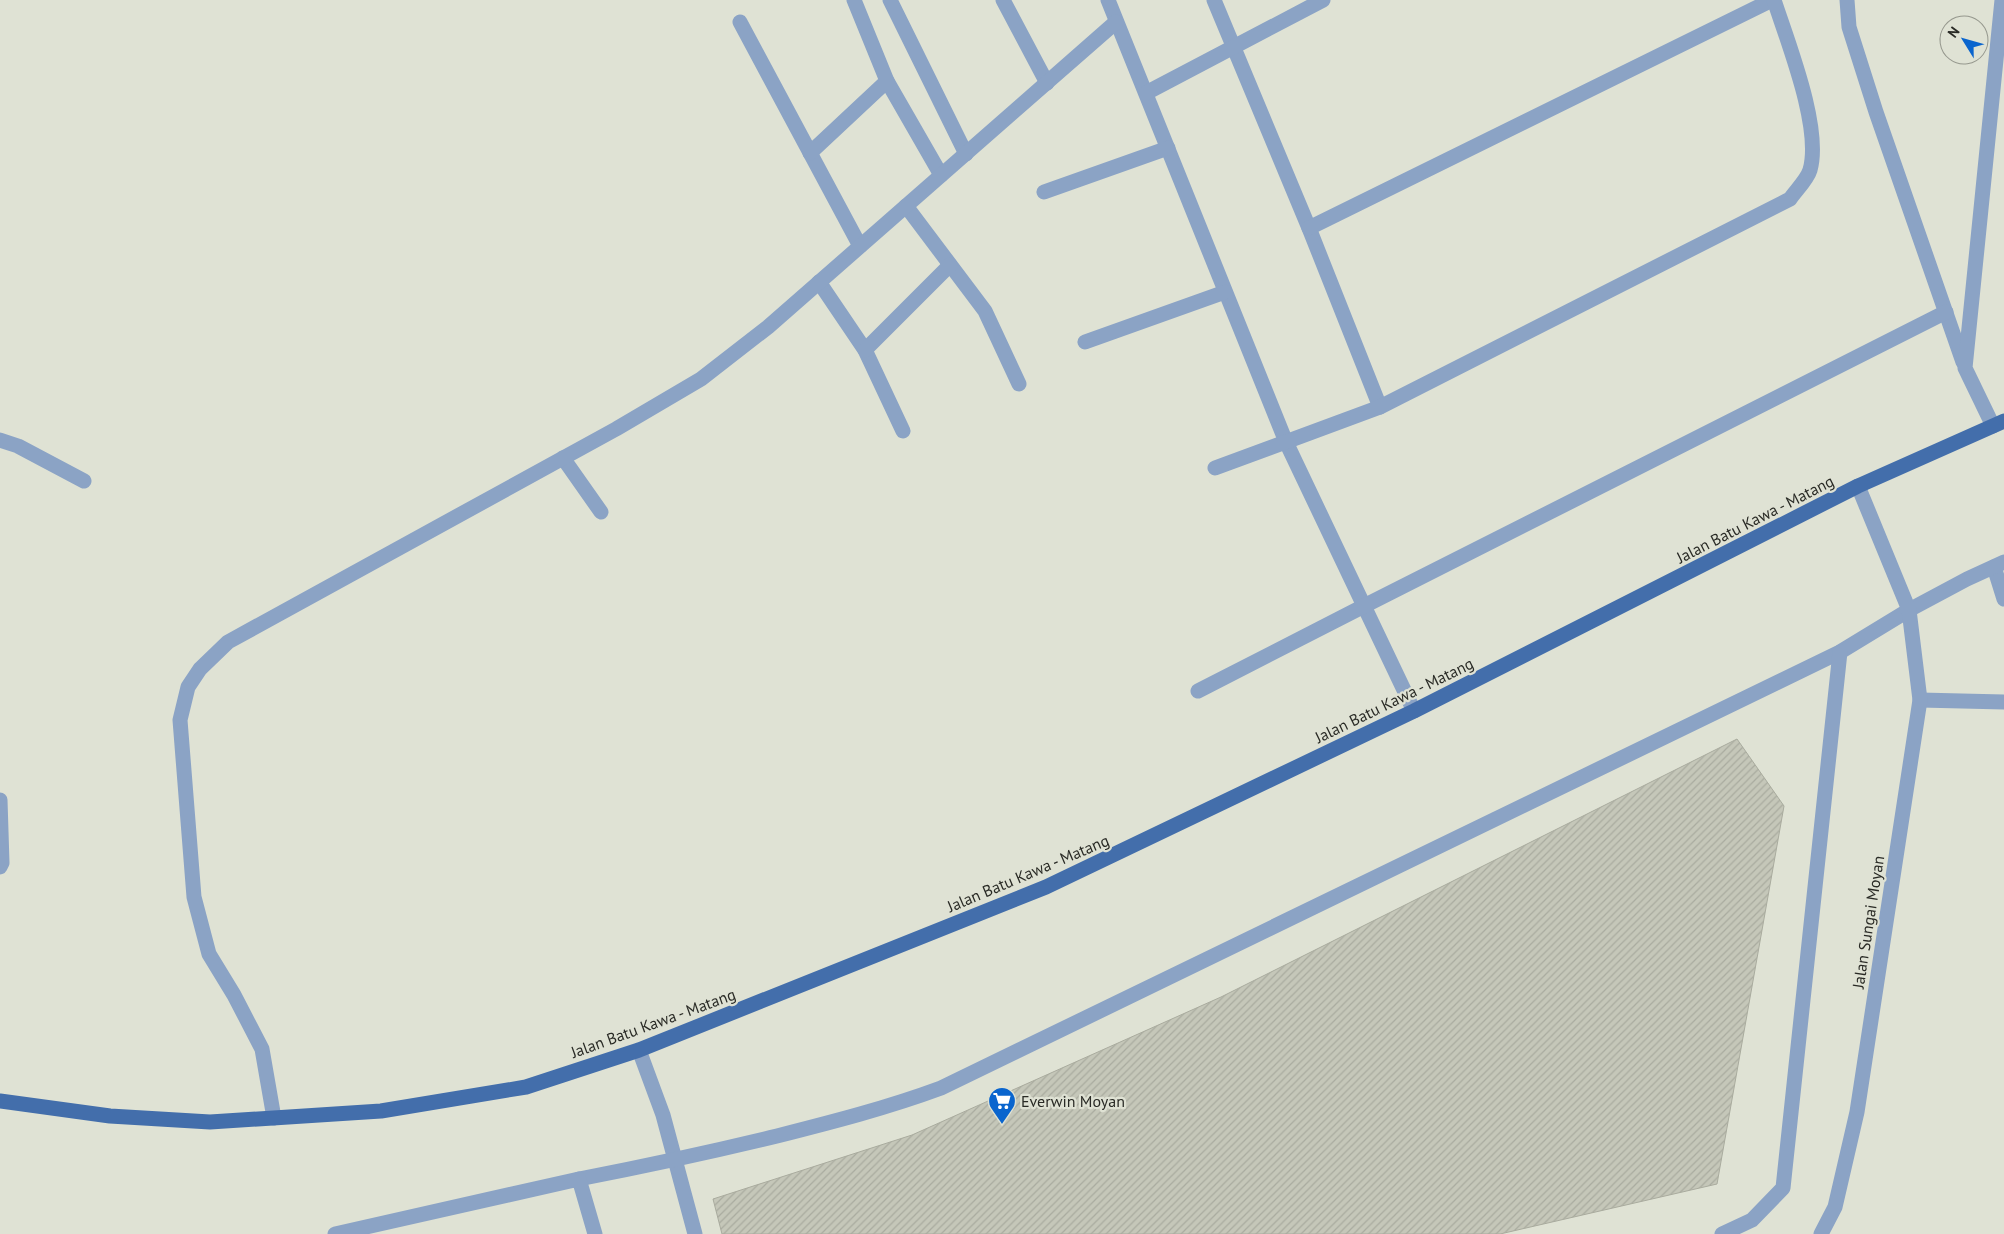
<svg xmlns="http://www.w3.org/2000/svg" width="2004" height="1234" font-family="'PT Sans',sans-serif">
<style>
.building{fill:url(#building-hatch);stroke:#a9ab9e}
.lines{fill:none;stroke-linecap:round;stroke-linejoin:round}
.minor{stroke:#8ba3c5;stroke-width:15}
.major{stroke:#436eab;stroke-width:15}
.labels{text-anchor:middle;stroke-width:4.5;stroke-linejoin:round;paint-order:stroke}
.street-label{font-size:16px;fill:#292a25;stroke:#dfe2d4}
.poi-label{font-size:16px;fill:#292a25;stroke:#dfe2d4;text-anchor:start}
</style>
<defs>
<pattern id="building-hatch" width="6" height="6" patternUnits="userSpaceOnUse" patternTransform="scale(1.25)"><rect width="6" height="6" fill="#c5c7b9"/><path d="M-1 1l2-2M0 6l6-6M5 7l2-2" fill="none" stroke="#a9ab9f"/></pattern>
</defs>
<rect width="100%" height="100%" fill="#dfe2d4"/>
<!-- building -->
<path class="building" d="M1737,739l47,67 -67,378 -217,50h-778l-9,-35 199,-64 309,-138z"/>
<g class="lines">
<!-- minor -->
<g class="minor">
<path d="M890,0l76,154"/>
<path d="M1003,0l44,83"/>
<path d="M1108,0l178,442 128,269"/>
<path d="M1214,0l95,228 71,179"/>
<path d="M1847,0l2,27 27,85 87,250"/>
<path d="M740,22l120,224"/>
<path d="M887,81l54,94"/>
<path d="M1146,93l177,-93"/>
<path d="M810,153l77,-72 -33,-81"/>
<path d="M1044,192l124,-44"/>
<path d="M906,206l79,105 34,73"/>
<path d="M1309,228l463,-228"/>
<path d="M819,282l46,68 38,81"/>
<path d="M1085,342l140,-50"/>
<path d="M865,350l85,-85"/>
<path d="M1993,426l-28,-58 37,-368"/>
<path d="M0,440l18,6 66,35"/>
<path d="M563,458l38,54"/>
<path d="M1215,468l165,-61 410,-208c6,-9 17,-19 20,-29 12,-42 -22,-127 -36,-170"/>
<path d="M1994,567l10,32"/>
<path d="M1198,691l166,-85 582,-294"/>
<path d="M1920,700l84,2"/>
<path d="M0,800l2,63 -2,4"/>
<path d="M639,1050l24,65 32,119"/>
<path d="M274,1118l-12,-69 -28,-54 -25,-41 -15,-57 -14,-177 8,-33 12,-18 28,-27 388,-213 85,-50 67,-52 348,-305"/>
<path d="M579,1179c67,-13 132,-27 198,-43 55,-14 110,-28 164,-48l899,-436 69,-42 58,-31 37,-17"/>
<path d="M335,1234l244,-55 16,55"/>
<path d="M1722,1234l30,-14 31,-32 57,-536"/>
<path d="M1821,1234l14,-27 22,-95 63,-412 -11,-90 -51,-124"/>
</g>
<!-- major -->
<path class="major" d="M0,1101l110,15 100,6 171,-11 145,-24 113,-37 407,-163 368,-176 444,-225 146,-65"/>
</g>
<!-- icons -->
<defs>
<symbol id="supermarket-pin" viewBox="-11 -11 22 30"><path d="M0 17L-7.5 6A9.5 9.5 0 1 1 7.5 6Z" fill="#0a65ce" stroke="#dfe2d4"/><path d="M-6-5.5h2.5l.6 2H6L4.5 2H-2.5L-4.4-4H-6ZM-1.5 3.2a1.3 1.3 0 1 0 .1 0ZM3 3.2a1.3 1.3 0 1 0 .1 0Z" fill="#fff"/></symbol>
</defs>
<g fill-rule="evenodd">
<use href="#supermarket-pin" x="986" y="1085" width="32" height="43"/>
</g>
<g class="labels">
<!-- street labels -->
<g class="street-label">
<text transform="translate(1755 519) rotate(-27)" y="6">Jalan Batu Kawa - Matang</text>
<text transform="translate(1394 700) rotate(-26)" y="6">Jalan Batu Kawa - Matang</text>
<text transform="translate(1028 873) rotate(-23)" y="6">Jalan Batu Kawa - Matang</text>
<text transform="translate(1868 922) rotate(-81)" y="6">Jalan Sungai Moyan</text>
<text transform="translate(653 1023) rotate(-20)" y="6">Jalan Batu Kawa - Matang</text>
</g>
<!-- poi labels -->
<g class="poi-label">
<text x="1021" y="1107">Everwin Moyan</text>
</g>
</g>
<!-- north arrow -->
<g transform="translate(1964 40) rotate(307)"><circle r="24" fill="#dfe2d4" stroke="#96988e"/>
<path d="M0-4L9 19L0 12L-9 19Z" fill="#0a65ce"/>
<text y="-8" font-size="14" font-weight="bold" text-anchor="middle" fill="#292a25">N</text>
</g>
</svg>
